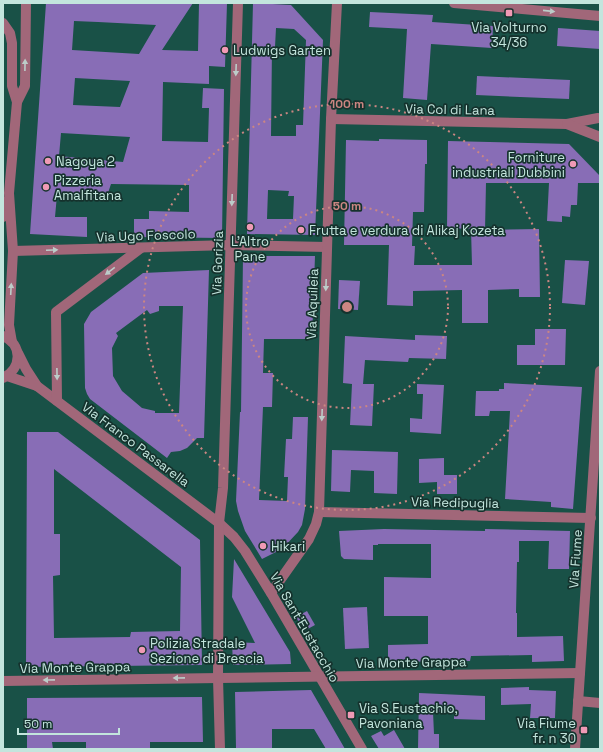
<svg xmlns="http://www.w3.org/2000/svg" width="603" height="752" font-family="'Space Grotesk',sans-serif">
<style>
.building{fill:#886db6;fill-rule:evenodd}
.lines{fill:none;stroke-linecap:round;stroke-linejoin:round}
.minor{stroke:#a16779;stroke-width:10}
.oneway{fill:#bcccc9}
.ring{fill:none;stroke:#cc8682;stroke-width:2;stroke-dasharray:2 4}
.poi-dot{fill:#f09ab5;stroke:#15322d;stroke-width:1.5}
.labels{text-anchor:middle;stroke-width:3.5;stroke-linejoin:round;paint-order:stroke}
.poi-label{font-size:13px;fill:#c3e5dd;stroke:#15322d;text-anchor:start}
.street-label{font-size:13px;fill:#c3e5dd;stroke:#15322d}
.centre{fill:#cc8682;stroke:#15322d;stroke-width:2}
.ring-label{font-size:12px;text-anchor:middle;font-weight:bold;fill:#cc8682;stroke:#15322d;stroke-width:3.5;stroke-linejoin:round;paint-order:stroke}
</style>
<rect width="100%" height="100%" fill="#195147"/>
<!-- building -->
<g class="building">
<path d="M46,3h147l-31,47 36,1 1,-48h28l-2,64 -16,-1v18l-46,-2 -1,59 46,1 1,-34h-7l1,-20 21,1 -2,149 -88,-1v-18h15v-8l40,1v-27l-78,-1 -5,15 -49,-4 -2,22h32v20l-57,-3zM74,21l24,1 58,3 -17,29 -67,-4zM75,78l55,3 -10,26 -47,-2zM61,133l69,4 -7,25 -64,-6z"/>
<path d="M253,3l38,2 32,35 -8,195 -68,-1zM276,28l18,1 12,11 -3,85h-7v11h-25l1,-89h3zM268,190l21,1 -1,5h6l-1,23h-26z"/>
<path d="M370,12l63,3 -1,7 61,4 -1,22 -61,-4 -4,56 -24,-2 4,-69 -38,-2z"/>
<path d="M558,28l42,3v18l-43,-3z"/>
<path d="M477,76l93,4 -1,19 -93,-4z"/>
<path d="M379,139l48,1v24h-2l-1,48h-11l-1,34h3l-1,19h58l-1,-36 -24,-1 1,-87 121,3 31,32v7h-22l-1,22h-6l-1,12 -8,-1v6l-15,-1 2,-38h-63l-1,47 54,-1 1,68h-21v-8l-31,1v33h-26v-33l-49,1v15l-26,-1 2,-60h-45l2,-105 33,1z"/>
<path d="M243,256h72l-3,83h-48l-1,34h10l-1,34h-9l-4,93 28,1 1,-24h-4l2,-38h6l1,-22h15l-3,92 -3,16 -4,7 -16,17 -20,10 -17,-28 -7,-20 -2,-10 4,-89h1z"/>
<path d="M565,260l24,1 -4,44 -23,-2z"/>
<path d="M209,270l-5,168h-7l-10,10 -7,3 -9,1 -4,6 -77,-59 -3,-5 -2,-6 -1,-64 7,-12 52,-39zM159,306h24l-4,107h-24v-2l-13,-3 -20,-17 -9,-15 -1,-28 6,-12 -2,-3 31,-23 3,4 9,-3z"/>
<path d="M339,280l21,1 -2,29 -20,-1z"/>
<path d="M535,329h31l-1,36h-48v-20h18z"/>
<path d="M415,335l32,1 -1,23 -37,-1 -1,4 -43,-2 -2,24h11l-2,42 -22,-1 2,-41 -9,-1 2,-47 70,4z"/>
<path d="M504,383l78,4 -9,122 -22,-2v-5l-46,-3 5,-88h-20l-1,5h-14l1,-25h23v-2h5z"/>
<path d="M417,384l27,1 -3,49 -31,-2v-14l12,1 1,-25h-6z"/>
<path d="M27,432h31l142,108 2,125 -176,2zM54,469l127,98 -1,64 -49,1 -1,5 -76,1 -1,-62 7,-1v-41h-6z"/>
<path d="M332,450l66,2 -1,42 -23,-1v-22l-23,-1 -1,22 -19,-1z"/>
<path d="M444,458v17h13v19h-20v-12l-18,1v-24z"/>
<path d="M384,529l101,2v-2l85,2 -1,38h-21l1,-28h-30v21h-2l-1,51h1v24l46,-1 1,25 -32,1v-7l-61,1 -1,5 -82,1v-17l40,-1v-28h-44v-39l47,1v-34h-53v1h-5v15l-29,-1 -3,-3 -2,-25z"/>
<path d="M234,559l56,93 1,12 -58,1 -1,-23 23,1 -23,-46z"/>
<path d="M367,607l2,41 -24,1 -2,-41z"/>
<path d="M307,611l8,14 -11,6 -8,-14z"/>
<path d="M529,687v3l27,1 -1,27h-25l1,-14 -30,1v-17z"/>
<path d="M311,690l34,59h-19l-12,-20h-42v20h-36l-1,-57z"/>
<path d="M419,693l66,3v24l-31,-1v-7h-21l1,22h5v15h-21z"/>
<path d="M202,697l1,45h-53v7h-64v-7h-34l1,7h-26v-51z"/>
<path d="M394,730l11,19h-26l-8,-13 10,-5 3,5z"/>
</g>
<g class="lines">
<!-- minor -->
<g class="minor">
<path d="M454,3l146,13"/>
<path d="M3,23l7,10 2,10v43l5,16"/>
<path d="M331,119l236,5 31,-6"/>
<path d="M567,124l33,13"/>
<path d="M3,217l4,-16"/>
<path d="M13,251l217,-6 97,2"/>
<path d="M3,336c20,8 19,33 0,42"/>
<path d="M12,342l-3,-17 4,-74 -4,-58 8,-91 8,-16 1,-83"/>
<path d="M18,353l8,16 11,17 182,137 15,14 11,14 26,42 91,156"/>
<path d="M7,376l30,10"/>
<path d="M57,401l-1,-89 85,-64"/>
<path d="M319,512l272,6"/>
<path d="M271,593l38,-54 7,-15 3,-12 12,-393 6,-116"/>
<path d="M3,681l577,-8"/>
<path d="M578,701l22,2"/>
<path d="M220,749l-2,-71 1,-155 4,-35 15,-485"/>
<path d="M575,749l25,-378"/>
</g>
</g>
<!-- one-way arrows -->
<defs><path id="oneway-solid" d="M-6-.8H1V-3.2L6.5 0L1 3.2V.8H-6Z"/></defs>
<g class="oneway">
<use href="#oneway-solid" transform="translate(549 11) rotate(6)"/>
<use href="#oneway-solid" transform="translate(25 65) rotate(-89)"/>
<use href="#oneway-solid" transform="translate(236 70) rotate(92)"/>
<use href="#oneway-solid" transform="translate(232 200) rotate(92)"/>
<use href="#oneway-solid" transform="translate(52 250) rotate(-2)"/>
<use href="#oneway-solid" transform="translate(110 271) rotate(143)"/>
<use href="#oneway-solid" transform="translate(326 285) rotate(92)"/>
<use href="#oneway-solid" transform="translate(11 289) rotate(-87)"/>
<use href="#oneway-solid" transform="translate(57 374) rotate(89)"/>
<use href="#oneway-solid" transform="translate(322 415) rotate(92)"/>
<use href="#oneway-solid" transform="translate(179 678) rotate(179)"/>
<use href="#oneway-solid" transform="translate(49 680) rotate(179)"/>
</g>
<!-- distance rings -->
<g class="ring">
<circle cx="347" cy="307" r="101"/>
<circle cx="347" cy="307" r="203"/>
</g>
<!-- markers -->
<g class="poi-dot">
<rect x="505" y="9" width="8" height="8" rx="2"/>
<circle cx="225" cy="50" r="4"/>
<circle cx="48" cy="161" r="4"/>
<circle cx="573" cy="164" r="4"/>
<circle cx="46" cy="187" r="4"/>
<circle cx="250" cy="227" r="4"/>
<circle cx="301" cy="230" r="4"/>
<circle cx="263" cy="546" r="4"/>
<circle cx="142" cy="650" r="4"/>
<rect x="347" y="711" width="8" height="8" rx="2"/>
<rect x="580" y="726" width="8" height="8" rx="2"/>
</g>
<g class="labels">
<!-- poi labels -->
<g class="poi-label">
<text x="509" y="32" text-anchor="middle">Via Volturno<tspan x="509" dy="15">34/36</tspan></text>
<text x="233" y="55">Ludwigs Garten</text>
<text x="565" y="162" text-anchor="end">Forniture<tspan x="565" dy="15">industriali Dubbini</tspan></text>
<text x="56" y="166">Nagoya 2</text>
<text x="54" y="185">Pizzeria<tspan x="54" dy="15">Amalfitana</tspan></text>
<text x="309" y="235">Frutta e verdura di Alikaj Kozeta</text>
<text x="250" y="246" text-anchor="middle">L'Altro<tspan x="250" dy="15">Pane</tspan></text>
<text x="271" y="551">Hikari</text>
<text x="150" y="648">Polizia Stradale<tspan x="150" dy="15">Sezione di Brescia</tspan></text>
<text x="359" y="713">Via S.Eustachio,<tspan x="359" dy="15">Pavoniana</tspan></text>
<text x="576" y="728" text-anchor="end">Via Fiume<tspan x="576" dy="15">fr. n 30</tspan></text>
</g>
<!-- street labels -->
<g class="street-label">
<text transform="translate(450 109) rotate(1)" y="5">Via Col di Lana</text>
<text transform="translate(146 235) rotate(-2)" y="5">Via Ugo Foscolo</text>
<text transform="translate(217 263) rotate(-88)" y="5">Via Gorizia</text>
<text transform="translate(312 304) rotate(-88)" y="5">Via Aquileia</text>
<text transform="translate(136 444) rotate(37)" y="5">Via Franco Passarella</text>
<text transform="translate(455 502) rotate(1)" y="5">Via Redipuglia</text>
<text transform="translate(575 559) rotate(-86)" y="5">Via Fiume</text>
<text transform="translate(305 627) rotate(60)" y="5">Via Sant'Eustacchio</text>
<text transform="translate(411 662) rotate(-1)" y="5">Via Monte Grappa</text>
<text transform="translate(75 667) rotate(-1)" y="5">Via Monte Grappa</text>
</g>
</g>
<circle cx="347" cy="307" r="6" class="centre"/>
<g class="ring-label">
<text x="347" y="108">100 m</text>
<text x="347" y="210">50 m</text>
</g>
<!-- border -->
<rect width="603" height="752" fill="none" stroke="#c3e5dd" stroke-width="8"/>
<!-- scale -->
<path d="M18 728v6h101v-6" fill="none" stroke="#c3e5dd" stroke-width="2"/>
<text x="24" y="728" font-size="12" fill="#c3e5dd" stroke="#15322d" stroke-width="3" paint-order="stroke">50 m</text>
</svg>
